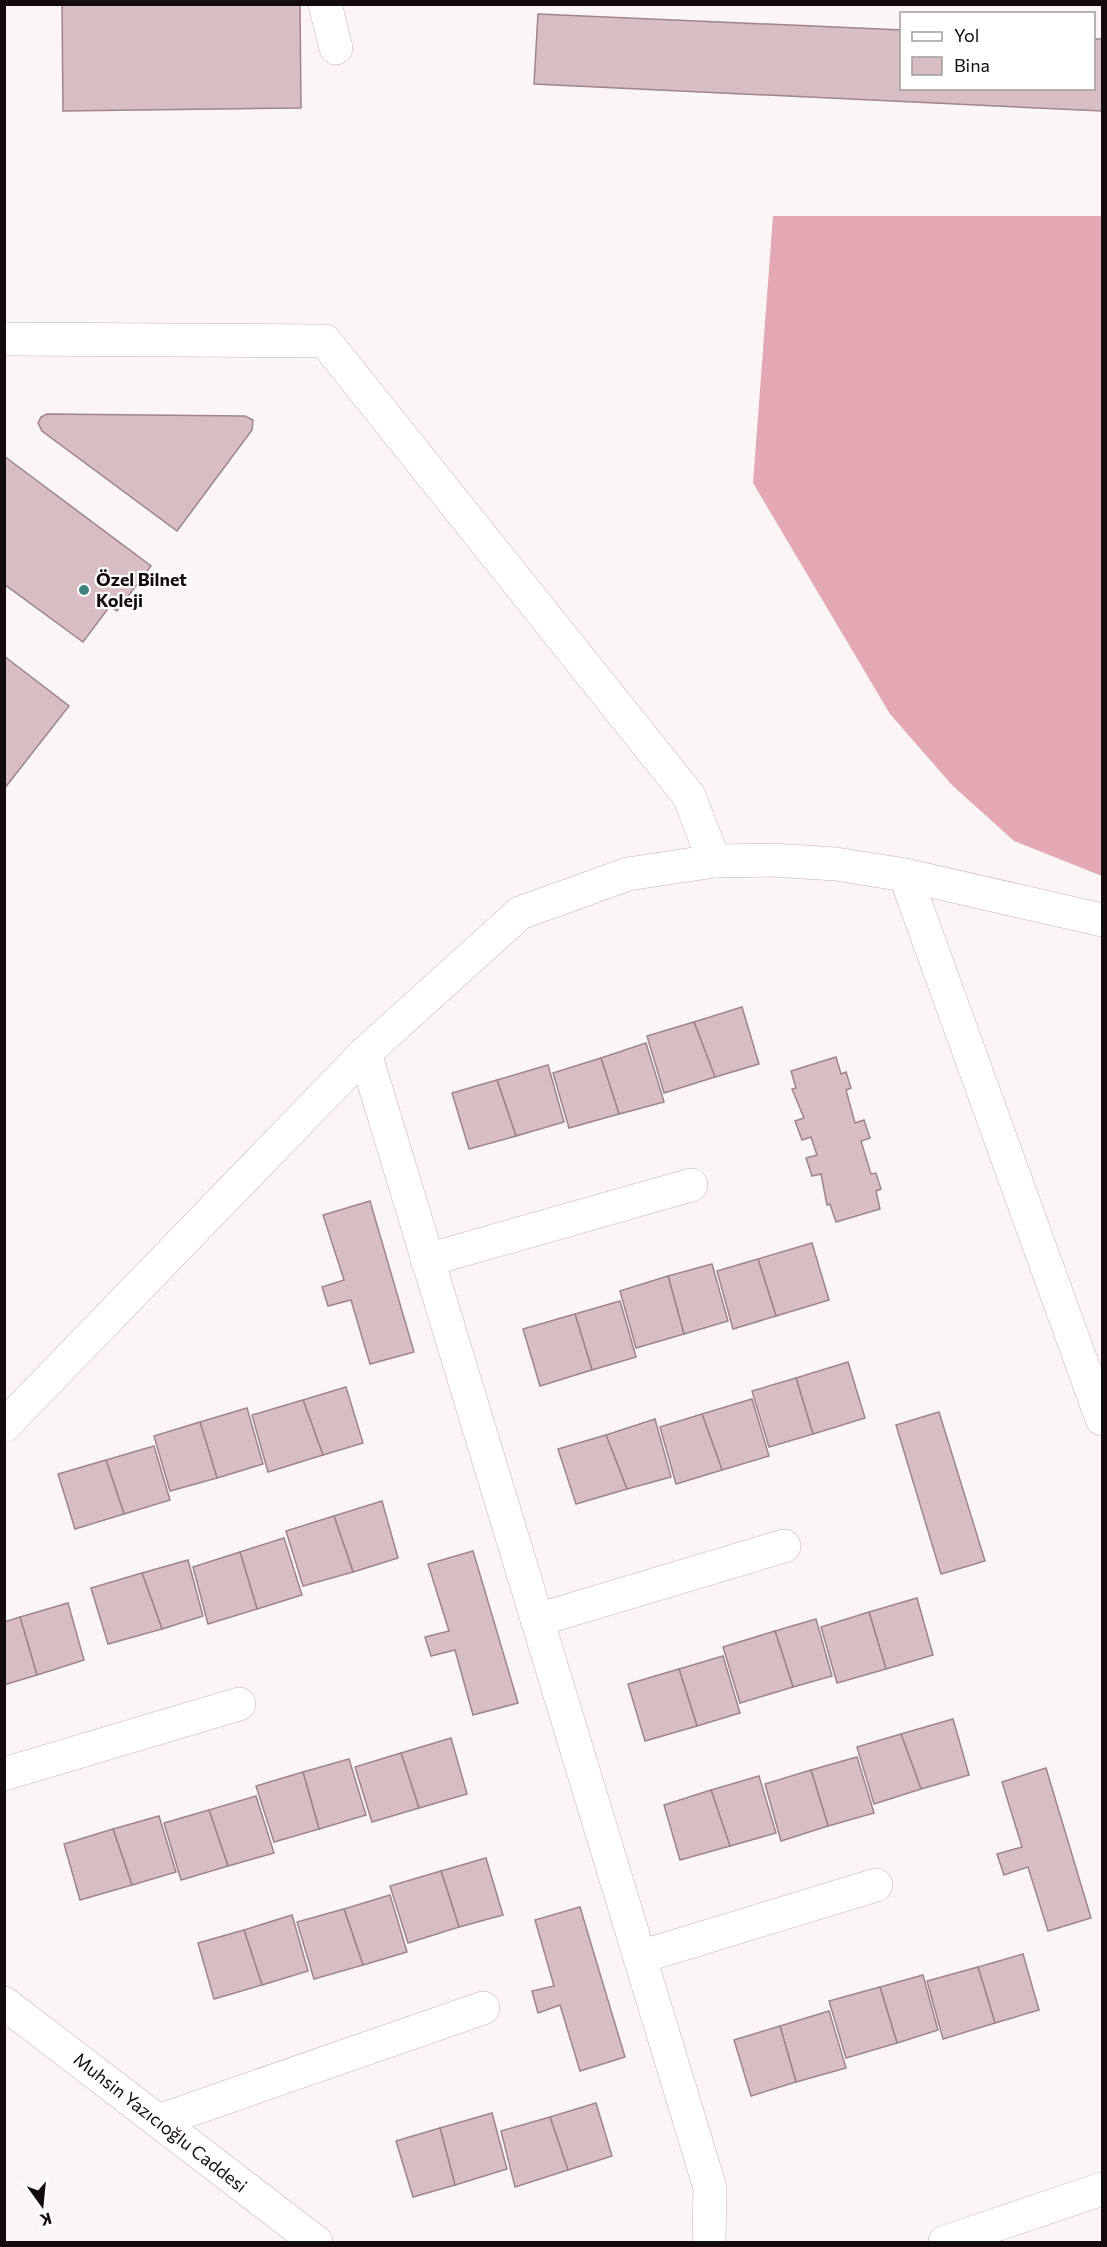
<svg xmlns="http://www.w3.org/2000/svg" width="1107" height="2247" font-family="Commissioner,sans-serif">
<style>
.forest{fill:#e4a8b5}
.building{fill:#d8bdc2;stroke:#9f858a;stroke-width:1.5}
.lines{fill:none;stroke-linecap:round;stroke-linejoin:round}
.minor-casing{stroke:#cbb0b5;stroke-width:34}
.minor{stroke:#fff;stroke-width:33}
.poi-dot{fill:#3d837b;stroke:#fff;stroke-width:2}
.labels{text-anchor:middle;stroke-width:4.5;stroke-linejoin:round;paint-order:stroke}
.poi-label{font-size:18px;font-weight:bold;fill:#140b0d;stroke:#fff;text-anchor:start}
.street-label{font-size:18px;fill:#140b0d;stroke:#fff}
</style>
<rect width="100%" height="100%" fill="#fbf5f6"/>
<!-- forest -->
<path class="forest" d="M773,216h329v660l-88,-35 -62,-56 -62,-71 -137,-231z"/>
<!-- building -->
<g class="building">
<path d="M62,4h238l1,104 -238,3z"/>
<path d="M538,14l364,16v58h192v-49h8v72l-568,-27z"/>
<path d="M47,414l198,2 8,4 -1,10 -75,101 -135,-100 -4,-8 3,-6z"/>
<path d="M4,456l147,110 -34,45 -7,-5 -27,36 -79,-58z"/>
<path d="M4,656l65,50 -65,83z"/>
<path d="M742,1007l17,57 -44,13 -21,-55z"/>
<path d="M694,1022l21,55 -51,16 -17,-57z"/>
<path d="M646,1043l18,59 -45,12 -18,-56z"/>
<path d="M836,1057l5,17 5,-2 5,16 -5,2 9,33 9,-3 6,18 -9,3 10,33 5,-1 5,16 -5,2 4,18 -44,13 -6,-18 -3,1 -6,-31 -9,2 -6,-18 11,-3 -6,-18 -9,3 -7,-19 9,-3 -12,-29 4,-1 -5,-17z"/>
<path d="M601,1058l18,56 -50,14 -16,-55z"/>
<path d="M548,1065l16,57 -48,14 -19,-56z"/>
<path d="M497,1080l19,56 -47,13 -17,-56z"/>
<path d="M370,1201l44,151 -44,12 -19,-64 -23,6 -6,-19 22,-7 -21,-65z"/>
<path d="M812,1243l17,57 -53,16 -18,-57z"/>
<path d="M758,1259l18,57 -43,13 -16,-58z"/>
<path d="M712,1264l16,57 -44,13 -16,-58z"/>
<path d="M668,1276l16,58 -48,14 -16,-57z"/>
<path d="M620,1301l16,56 -44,13 -17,-56z"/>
<path d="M575,1314l17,56 -52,16 -17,-57z"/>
<path d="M848,1362l17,56 -52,16 -17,-56z"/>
<path d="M796,1378l17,56 -44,13 -17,-56z"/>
<path d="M346,1387l17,56 -40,12 -20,-55z"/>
<path d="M752,1399l17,57 -47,14 -20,-56z"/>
<path d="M303,1400l20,55 -55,17 -16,-57z"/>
<path d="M247,1408l16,56 -46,14 -17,-56z"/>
<path d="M939,1412l46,149 -44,13 -45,-149z"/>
<path d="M702,1414l20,56 -46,14 -16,-57z"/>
<path d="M655,1419l16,58 -44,12 -21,-54z"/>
<path d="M200,1422l17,56 -47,13 -16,-55z"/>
<path d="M606,1435l21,54 -51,15 -18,-55z"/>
<path d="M154,1446l16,54 -46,14 -18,-54z"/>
<path d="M106,1460l18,54 -49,15 -17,-55z"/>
<path d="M382,1501l16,57 -45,14 -19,-56z"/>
<path d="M334,1516l19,56 -50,14 -17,-55z"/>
<path d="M284,1538l18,57 -45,14 -17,-57z"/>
<path d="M473,1551l45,152 -45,12 -18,-65 -24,6 -6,-19 24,-6 -21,-67z"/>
<path d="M240,1552l17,57 -49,15 -15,-57z"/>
<path d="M188,1560l15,56 -41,13 -20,-56z"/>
<path d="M142,1573l20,56 -54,15 -17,-56z"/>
<path d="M917,1598l16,57 -47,14 -17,-57z"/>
<path d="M68,1603l16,57 -47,15 -17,-58z"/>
<path d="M869,1612l17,57 -49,14 -16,-56z"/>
<path d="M20,1617l17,58 -33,10v-63z"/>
<path d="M816,1619l16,57 -39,11 -18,-56z"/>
<path d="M775,1631l18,56 -53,16 -17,-56z"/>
<path d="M723,1656l17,57 -43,13 -18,-57z"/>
<path d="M679,1669l18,57 -52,15 -17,-57z"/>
<path d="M953,1719l16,56 -48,14 -20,-55z"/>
<path d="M901,1734l20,55 -47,15 -17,-57z"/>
<path d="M451,1738l16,56 -48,14 -18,-55z"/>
<path d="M401,1753l18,55 -47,14 -17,-55z"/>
<path d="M857,1757l17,56 -46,13 -17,-56z"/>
<path d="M349,1759l17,56 -47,14 -16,-57z"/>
<path d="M1046,1768l45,150 -43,13 -20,-64 -24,8 -7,-21 25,-7 -20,-65z"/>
<path d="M811,1770l17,56 -47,15 -16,-57z"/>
<path d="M303,1772l16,57 -45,13 -18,-56z"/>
<path d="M759,1776l17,57 -46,13 -19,-56z"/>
<path d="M711,1790l19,56 -50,14 -16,-55z"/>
<path d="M256,1796l18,57 -46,13 -19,-56z"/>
<path d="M209,1810l19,56 -47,14 -17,-57z"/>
<path d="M159,1816l17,56 -44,13 -19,-56z"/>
<path d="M113,1829l19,56 -52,15 -16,-56z"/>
<path d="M486,1858l17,57 -44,12 -18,-56z"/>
<path d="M441,1871l18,56 -51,16 -18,-57z"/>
<path d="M390,1895l17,57 -44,13 -19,-56z"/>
<path d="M580,1907l45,150 -45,14 -20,-66 -22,8 -6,-22 22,-5 -19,-66z"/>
<path d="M344,1909l19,56 -49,14 -17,-57z"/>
<path d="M292,1915l16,56 -46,14 -18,-55z"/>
<path d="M244,1930l18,55 -48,14 -16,-56z"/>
<path d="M1023,1954l16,56 -44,13 -17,-56z"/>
<path d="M978,1967l17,56 -52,16 -16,-58z"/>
<path d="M923,1975l15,55 -41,13 -17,-56z"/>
<path d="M880,1987l17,56 -51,15 -17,-57z"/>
<path d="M829,2011l17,57 -50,14 -16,-56z"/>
<path d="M780,2026l16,56 -45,14 -17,-56z"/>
<path d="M596,2103l16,53 -44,14 -18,-53z"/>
<path d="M492,2113l15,56 -52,16 -15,-57z"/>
<path d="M550,2117l18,53 -53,17 -14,-56z"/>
<path d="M440,2128l15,57 -42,12 -17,-56z"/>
</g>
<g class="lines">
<defs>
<g id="minor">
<path d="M325,4l11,44"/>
<path d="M4,339l321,2 364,455 25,65"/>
<path d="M905,875l197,544"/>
<path d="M365,1053l345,1135 -1,54"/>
<path d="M427,1260l264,-75"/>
<path d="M4,1426l361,-373 155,-140 108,-39 86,-13 59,-1 62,4 70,11 197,45"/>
<path d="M537,1620l247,-74"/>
<path d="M4,1774l235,-70"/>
<path d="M640,1957l236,-72"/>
<path d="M4,2003l312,239"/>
<path d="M158,2121l325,-113"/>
<path d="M945,2242l157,-53"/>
</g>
</defs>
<!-- minor casing -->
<use href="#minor" class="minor-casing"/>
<!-- minor -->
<use href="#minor" class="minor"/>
</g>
<!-- markers -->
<circle class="poi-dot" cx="84" cy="590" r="6"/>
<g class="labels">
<!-- poi labels -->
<g class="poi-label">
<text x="96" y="586">Özel Bilnet<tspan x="96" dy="21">Koleji</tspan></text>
</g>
<!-- street labels -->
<g class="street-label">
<text transform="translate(160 2123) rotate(38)" y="6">Muhsin Yazıcıoğlu Caddesi</text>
</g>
</g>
<!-- border -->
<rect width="1107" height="2247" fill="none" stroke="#140b0d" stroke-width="12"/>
<!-- legend -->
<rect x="900" y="12" width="195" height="78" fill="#ffffff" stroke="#a19d9e" stroke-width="1.5"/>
<rect x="912" y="32" width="30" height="9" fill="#ffffff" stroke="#a19d9e" stroke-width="1.5"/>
<text x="954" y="42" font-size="18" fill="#140b0d">Yol</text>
<rect x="912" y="57" width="30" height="18" fill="#d8bdc2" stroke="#a19d9e" stroke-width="1.5"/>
<text x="954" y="72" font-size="18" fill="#140b0d">Bina</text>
<!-- north arrow -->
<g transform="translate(42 2205) rotate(165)" stroke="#ffffff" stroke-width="4.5" paint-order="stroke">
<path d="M0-4.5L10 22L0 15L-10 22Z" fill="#140b0d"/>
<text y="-9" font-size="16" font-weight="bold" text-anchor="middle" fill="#140b0d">K</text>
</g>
</svg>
